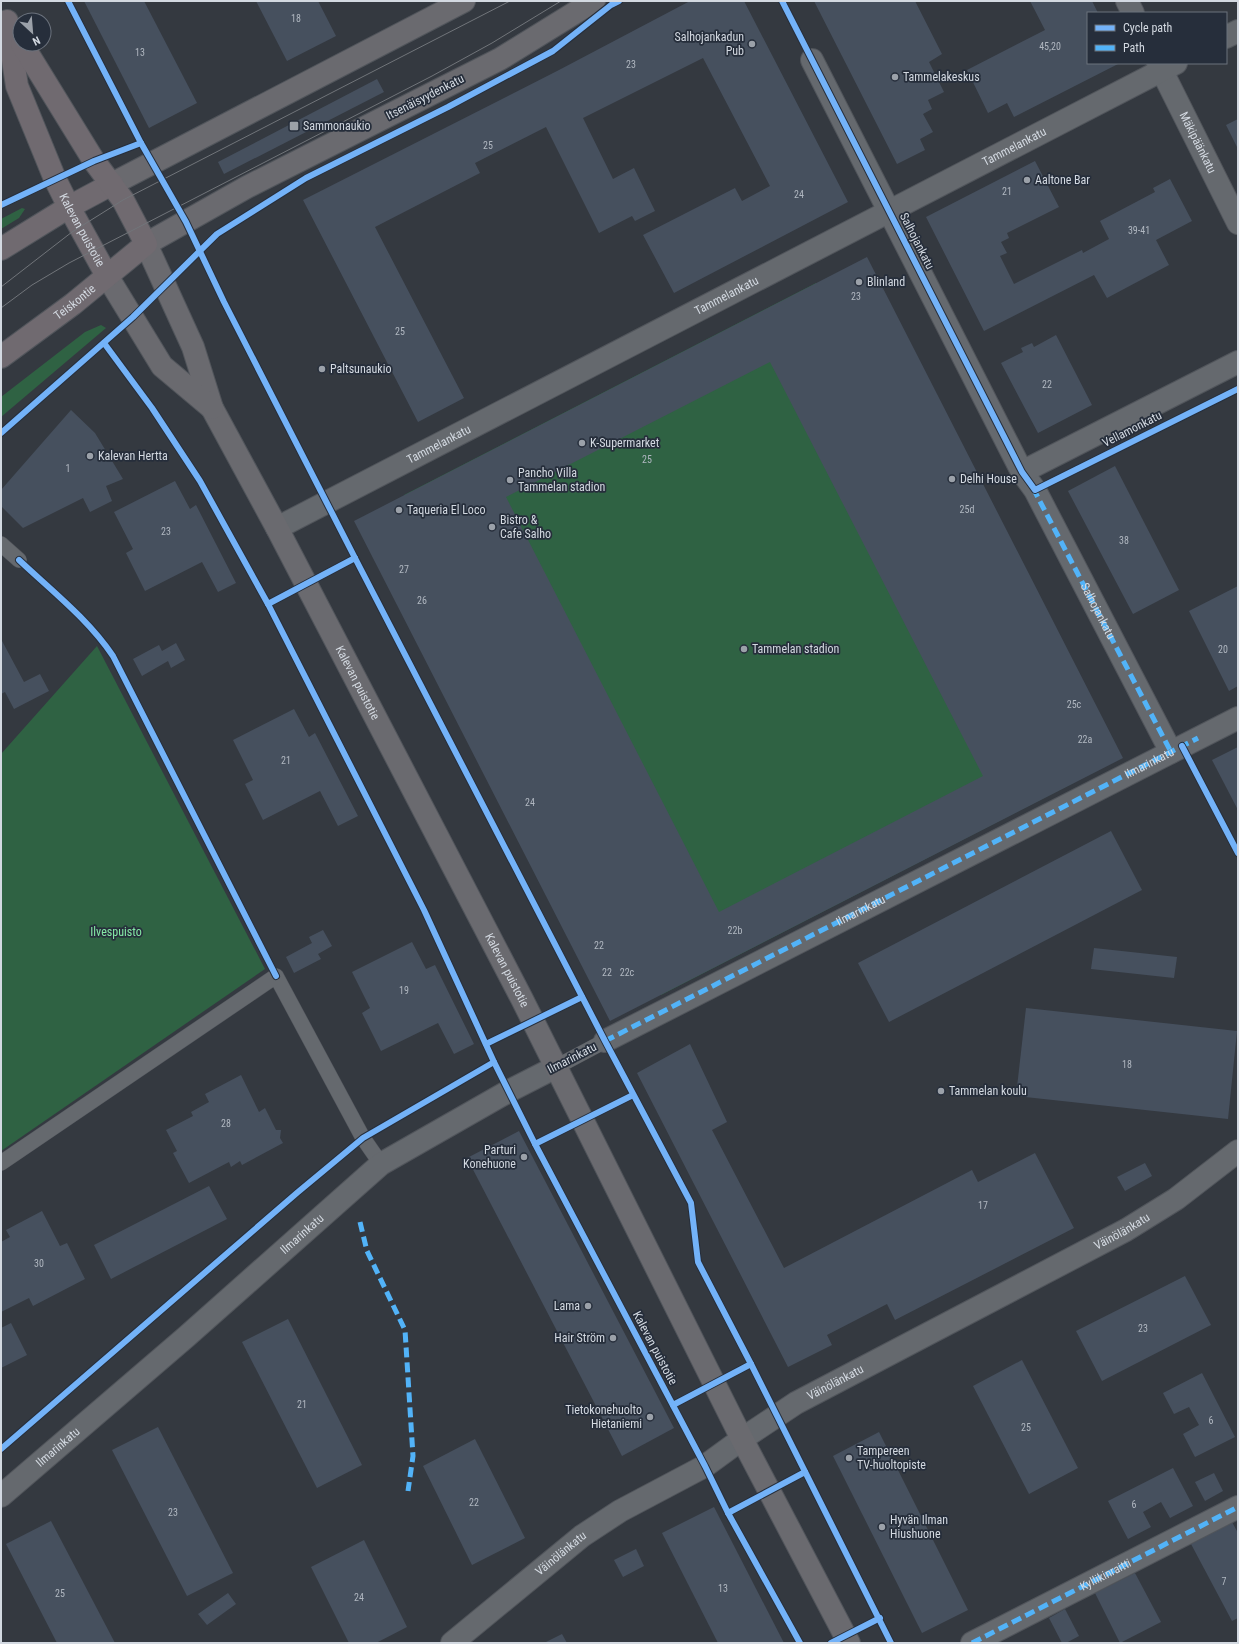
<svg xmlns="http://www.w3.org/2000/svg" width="1239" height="1644" font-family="'Roboto Condensed',sans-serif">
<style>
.green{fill:#2f6243}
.building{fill:#46505e;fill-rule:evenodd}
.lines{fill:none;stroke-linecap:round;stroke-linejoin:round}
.lane-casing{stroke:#51555b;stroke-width:16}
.street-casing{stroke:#51555b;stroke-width:24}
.secondary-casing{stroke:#51555b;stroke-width:24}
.primary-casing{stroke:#51555b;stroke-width:24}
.lane{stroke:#65696e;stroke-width:15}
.street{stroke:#65696e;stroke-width:22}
.secondary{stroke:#6a6a6f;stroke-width:22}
.primary{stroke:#706a70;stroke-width:22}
.tram{stroke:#71757a;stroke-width:1}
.quiet{stroke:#52b3f8;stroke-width:5;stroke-dasharray:10 5;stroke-linecap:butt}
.cycleway-casing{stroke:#262e3b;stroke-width:8}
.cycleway{stroke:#73b2f8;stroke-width:6}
.poi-dot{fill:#9ba1a9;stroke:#262e3b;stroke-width:1.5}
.labels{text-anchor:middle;stroke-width:3.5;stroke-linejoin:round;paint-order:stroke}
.number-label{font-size:10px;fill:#b0b7c0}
.poi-label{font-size:12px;fill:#d3d9e1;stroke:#262e3b;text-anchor:start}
.street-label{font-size:12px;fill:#d3d9e1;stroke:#262e3b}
.park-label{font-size:12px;fill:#85e9a6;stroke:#262e3b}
</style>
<rect width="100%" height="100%" fill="#343940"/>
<!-- green -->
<g class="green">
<path d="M22,208l3,1 -6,9 -18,11v-10z"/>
<path d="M816,283l257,500 -412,212 -257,-500z"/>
<path d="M101,325l5,3 -105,89v-20l84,-65z"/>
<path d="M97,646l168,323 -264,182v-397z"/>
</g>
<!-- building -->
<g class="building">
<path d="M84,1h60l53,102 -48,25z"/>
<path d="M256,1h62l18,35 -49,25z"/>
<path d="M690,1h54l104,201 -174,91 -31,-58 92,-47 7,13 28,-15 -67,-128 -120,60 30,61 21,-11 21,43 -20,10 -3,-5 -33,17 -53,-106 -71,36 5,10 -105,54 89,171 -46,24 -115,-222 256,-130z"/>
<path d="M814,1h101l27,53 -13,8 15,30 -16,8 4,9 -9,5 10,18 -13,7 5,11 -28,14z"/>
<path d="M1030,1h62l6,12h-10v50h32l-106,54 -7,-14 -19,10 -21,-43 78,-40z"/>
<path d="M377,79l7,13 -160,82 -6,-12z"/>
<path d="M1238,119v30l-12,-24z"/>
<path d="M1035,161l24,46 -52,26 2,5 -8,4 6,11 -7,3 14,28 68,-34 1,3 26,-14 -9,-18 55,-29 -2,-4 17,-9 22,42 -36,19 13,25 -62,33 -13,-23 -110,56 -58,-114z"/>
<path d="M867,257l256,501 -513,263 -256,-500zM770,362l213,414 -264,136 -213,-415z"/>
<path d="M1056,335l36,70 -54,28 -37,-70 22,-11 -2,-4 11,-5 2,4z"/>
<path d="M71,410l24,23 28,46 -17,7 6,15 -22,11 -7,-14 -60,30 -22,-22v-16z"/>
<path d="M1115,466l64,124 -46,24 -65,-123z"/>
<path d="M175,481l15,28 6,-4 40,78 -18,9 -16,-30 -57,29 -19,-38 7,-4 -19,-37z"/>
<path d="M1238,586v100l-9,5 -40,-80z"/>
<path d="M1,639l23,43 16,-8 9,17 -35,18 -9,-17 -4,2z"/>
<path d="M176,643l9,17 -14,8 -3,-7 -26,15 -9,-17 26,-14 3,6z"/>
<path d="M294,709l15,28 6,-4 43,83 -20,10 -18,-35 -57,29 -18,-36 8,-4 -20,-40z"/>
<path d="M1238,747v63l-26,-50z"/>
<path d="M1111,831l31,59 -253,132 -31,-59z"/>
<path d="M323,930l9,16 -14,8 3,5 -27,14 -8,-16 26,-14 -3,-6z"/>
<path d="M412,942l14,27 9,-4 39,79 -20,10 -16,-31 -57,28 -19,-38 8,-5 -18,-36z"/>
<path d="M1094,948l83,9 -3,21 -83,-9z"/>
<path d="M1026,1008l211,23 -9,88 -212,-23z"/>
<path d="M690,1044l37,78 -15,8 72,138 188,-98 6,12 57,-29 39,75 -179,92 -8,-16 -60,31 5,10 -44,22 -151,-294z"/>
<path d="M241,1075l18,37 6,-4 11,22h5l-1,8 3,5 -41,22 -2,-4 -9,6 -2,-5 -40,21 -16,-30 4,-2 -11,-21 27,-14 -2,-4 18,-10 -4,-8z"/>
<path d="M519,1131l155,297 -52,28 -155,-298z"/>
<path d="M1145,1163l7,13 -27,15 -8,-14z"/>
<path d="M209,1186l18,33 -116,60 -17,-34z"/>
<path d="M42,1211l18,35 7,-3 18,36 -52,27 -4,-8 -28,14v-70l9,-5 -4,-7z"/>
<path d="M1185,1276l26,49 -109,56 -26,-50z"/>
<path d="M288,1319l74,146 -45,23 -75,-146z"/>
<path d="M11,1323l16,32 -26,13v-40z"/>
<path d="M1022,1360l56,108 -49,26 -56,-108z"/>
<path d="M1202,1373l33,64 -40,20 -12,-23 16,-9 -10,-18 -15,7 -11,-21z"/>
<path d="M158,1427l75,146 -46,23 -75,-146z"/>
<path d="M879,1432l89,178 -46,23 -89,-177z"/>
<path d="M475,1439l50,99 -53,27 -49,-99z"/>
<path d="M1173,1468l20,38 -23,12 -9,-16 -18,10 8,15 -23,12 -20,-38z"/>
<path d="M1214,1473l9,18 -18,10 -10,-19z"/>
<path d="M714,1507l70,136h-66l-56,-110z"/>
<path d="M51,1521l64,122h-58l-51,-99z"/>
<path d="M1232,1522l6,11v85l-6,3 -41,-77z"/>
<path d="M364,1540l43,87 -31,16h-27l-38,-76z"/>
<path d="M636,1549l8,17 -21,11 -9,-17z"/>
<path d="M1135,1573l26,49 -41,21 -25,-50z"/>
<path d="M228,1593l8,11 -29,21 -9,-11z"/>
<path d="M1065,1609l14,27 -13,7h-4l-13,-25z"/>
<path d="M562,1634l5,9h-23z"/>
</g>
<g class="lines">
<defs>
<g id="lane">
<path d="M1,544l18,16"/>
<path d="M556,1067l49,-26"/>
<path d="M1,1163l275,-187 87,162 18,26"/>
</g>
<g id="street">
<path d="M1127,1l6,12"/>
<path d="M1226,37l12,-6"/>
<path id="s1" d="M812,60l210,412 13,18 136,262"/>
<path id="s2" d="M1158,63l80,160"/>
<path d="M1022,472l216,-110"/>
<path id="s3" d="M277,528l899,-465"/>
<path id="s4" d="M605,1041l633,-323"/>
<path id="s5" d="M1,1496l185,-159 195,-173 128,-73 47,-24"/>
<path id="s6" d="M452,1643l130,-107 38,-25 85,-45 37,-27 54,-36 330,-173 50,-31 62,-48"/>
<path d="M972,1643l266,-136"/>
</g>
<g id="secondary">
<path id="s7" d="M594,1l-94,58 -253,128 -101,57 47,103 19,61 65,120 245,471 220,440 107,204"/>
<path d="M112,184l352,-183"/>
<path d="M107,276l55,90 50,42"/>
</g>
<g id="primary">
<path id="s8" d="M7,21l10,65 38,93 14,28 38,69"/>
<path d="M1,249l68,-42 43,-23"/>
<path id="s9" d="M1,357l72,-53 73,-60 -23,-44 -29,-39 -72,-117"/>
</g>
</defs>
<!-- lane casing -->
<use href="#lane" class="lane-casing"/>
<!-- street casing -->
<use href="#street" class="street-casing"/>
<!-- secondary casing -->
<use href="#secondary" class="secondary-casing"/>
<!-- primary casing -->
<use href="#primary" class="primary-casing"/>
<!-- lane -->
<use href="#lane" class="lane"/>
<!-- street -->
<use href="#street" class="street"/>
<!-- secondary -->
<use href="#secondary" class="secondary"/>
<!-- primary -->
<use href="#primary" class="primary"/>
<!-- tram -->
<g class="tram">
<path d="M1,287l71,-55 51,-32 387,-199"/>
<path d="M1,308l31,-23 37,-22 363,-187 60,-33 69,-42"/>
</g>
<!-- quiet -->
<g class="quiet">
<path d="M1033,488l138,264"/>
<path d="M605,1041l593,-303"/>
<path d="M360,1222l7,29 38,79 8,126 -5,35"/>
<path id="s10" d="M972,1643l266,-136"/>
</g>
<defs>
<g id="cycleway">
<path d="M68,1l73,142 45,79 38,80 131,256 250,483 86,162 7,59 53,102 140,279"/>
<path d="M782,1l240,471 13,18 203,-101"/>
<path d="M1,205l93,-44 47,-18"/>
<path d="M104,343l48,65 48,73 68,123 156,306 70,152 41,82 170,322 23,47 72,130"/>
<path d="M1,433l132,-116 84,-83 89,-56 142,-71 105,-56 58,-46 8,-4"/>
<path d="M19,560c33,31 69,59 94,96l163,320"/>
<path d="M268,604l87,-46"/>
<path d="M1182,746l56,107"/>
<path d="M486,1044l96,-47"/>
<path d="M535,1144l98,-49"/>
<path d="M673,1405l78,-41"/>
<path d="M1,1449l297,-257 65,-54 131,-76"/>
<path d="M728,1513l77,-41"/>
<path d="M831,1643l49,-25"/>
</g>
</defs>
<!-- cycleway casing -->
<use href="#cycleway" class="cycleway-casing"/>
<!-- cycleway -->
<use href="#cycleway" class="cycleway"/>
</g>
<!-- markers -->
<g class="poi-dot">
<circle cx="752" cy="44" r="4"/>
<circle cx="895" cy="77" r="4"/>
<rect x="289" y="121" width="10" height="10" rx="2"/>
<circle cx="1027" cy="180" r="4"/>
<circle cx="859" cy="282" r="4"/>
<circle cx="322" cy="369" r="4"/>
<circle cx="582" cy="443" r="4"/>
<circle cx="90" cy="456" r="4"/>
<circle cx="952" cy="479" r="4"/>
<circle cx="510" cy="480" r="4"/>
<circle cx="399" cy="510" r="4"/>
<circle cx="492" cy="527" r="4"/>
<circle cx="744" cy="649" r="4"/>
<circle cx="941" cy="1091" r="4"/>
<circle cx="524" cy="1157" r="4"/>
<circle cx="588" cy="1306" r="4"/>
<circle cx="613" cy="1338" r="4"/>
<circle cx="650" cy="1417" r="4"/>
<circle cx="849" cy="1458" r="4"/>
<circle cx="882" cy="1527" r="4"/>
</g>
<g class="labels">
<!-- number labels -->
<g class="number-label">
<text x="296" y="22">18</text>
<text x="1050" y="50">45,20</text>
<text x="140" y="56">13</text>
<text x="631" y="68">23</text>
<text x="488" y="149">25</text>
<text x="1007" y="195">21</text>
<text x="799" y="198">24</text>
<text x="1139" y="234">39-41</text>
<text x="856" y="300">23</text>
<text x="400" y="335">25</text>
<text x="1047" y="388">22</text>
<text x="647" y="463">25</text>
<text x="68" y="472">1</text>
<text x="967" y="513">25d</text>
<text x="166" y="535">23</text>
<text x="1124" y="544">38</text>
<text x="404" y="573">27</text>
<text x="422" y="604">26</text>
<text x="1223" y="653">20</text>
<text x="1074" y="708">25c</text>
<text x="1085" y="743">22a</text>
<text x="286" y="764">21</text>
<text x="530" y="806">24</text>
<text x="735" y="934">22b</text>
<text x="599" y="949">22</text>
<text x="607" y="976">22</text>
<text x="627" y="976">22c</text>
<text x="404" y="994">19</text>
<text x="1127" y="1068">18</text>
<text x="226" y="1127">28</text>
<text x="983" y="1209">17</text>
<text x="39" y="1267">30</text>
<text x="1143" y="1332">23</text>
<text x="302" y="1408">21</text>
<text x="1211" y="1424">6</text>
<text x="1026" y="1431">25</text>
<text x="474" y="1506">22</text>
<text x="1134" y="1508">6</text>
<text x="173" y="1516">23</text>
<text x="1224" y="1585">7</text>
<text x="723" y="1592">13</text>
<text x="60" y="1597">25</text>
<text x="359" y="1601">24</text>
</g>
<!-- poi labels -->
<g class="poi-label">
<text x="744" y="41" text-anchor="end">Salhojankadun<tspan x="744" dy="14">Pub</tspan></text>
<text x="903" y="81">Tammelakeskus</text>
<text x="303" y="130">Sammonaukio</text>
<text x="1035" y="184">Aaltone Bar</text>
<text x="867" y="286">Blinland</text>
<text x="330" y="373">Paltsunaukio</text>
<text x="590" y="447">K-Supermarket</text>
<text x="98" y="460">Kalevan Hertta</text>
<text x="518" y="477">Pancho Villa<tspan x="518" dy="14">Tammelan stadion</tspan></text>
<text x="960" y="483">Delhi House</text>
<text x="407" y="514">Taqueria El Loco</text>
<text x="500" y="524">Bistro &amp;<tspan x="500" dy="14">Cafe Salho</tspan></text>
<text x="752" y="653">Tammelan stadion</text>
<text x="949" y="1095">Tammelan koulu</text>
<text x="516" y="1154" text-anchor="end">Parturi<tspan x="516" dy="14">Konehuone</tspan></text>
<text x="580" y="1310" text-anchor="end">Lama</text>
<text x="605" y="1342" text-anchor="end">Hair Ström</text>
<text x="642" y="1414" text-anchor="end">Tietokonehuolto<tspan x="642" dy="14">Hietaniemi</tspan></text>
<text x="857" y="1455">Tampereen<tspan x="857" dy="14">TV-huoltopiste</tspan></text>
<text x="890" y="1524">Hyvän Ilman<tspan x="890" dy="14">Hiushuone</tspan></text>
</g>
<!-- street labels -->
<g class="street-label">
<text transform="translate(425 97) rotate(-27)" y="4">Itsenäisyydenkatu</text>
<text dy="4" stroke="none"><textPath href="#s2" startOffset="89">Mäkipäänkatu</textPath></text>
<text dy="4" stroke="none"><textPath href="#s3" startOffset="830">Tammelankatu</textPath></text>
<text dy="4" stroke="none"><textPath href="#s8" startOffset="224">Kalevan puistotie</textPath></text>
<text transform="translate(917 241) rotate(63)" y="4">Salhojankatu</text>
<text dy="4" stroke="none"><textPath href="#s3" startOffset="506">Tammelankatu</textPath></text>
<text dy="4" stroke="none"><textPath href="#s9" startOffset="92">Teiskontie</textPath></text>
<text transform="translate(1132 429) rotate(-27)" y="4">Vellamonkatu</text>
<text dy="4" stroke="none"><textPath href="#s3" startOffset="182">Tammelankatu</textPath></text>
<text dy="4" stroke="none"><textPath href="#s1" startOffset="621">Salhojankatu</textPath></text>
<text dy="4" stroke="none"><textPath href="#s7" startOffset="998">Kalevan puistotie</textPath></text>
<text dy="4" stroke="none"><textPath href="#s4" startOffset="611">Ilmarinkatu</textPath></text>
<text dy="4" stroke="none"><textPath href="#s4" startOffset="287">Ilmarinkatu</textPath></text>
<text dy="4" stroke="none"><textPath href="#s7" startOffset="1322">Kalevan puistotie</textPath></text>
<text transform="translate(572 1058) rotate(-27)" y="4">Ilmarinkatu</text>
<text dy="4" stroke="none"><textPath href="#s6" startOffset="789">Väinölänkatu</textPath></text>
<text dy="4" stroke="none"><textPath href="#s5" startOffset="399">Ilmarinkatu</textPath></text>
<text transform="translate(655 1348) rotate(62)" y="4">Kalevan puistotie</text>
<text dy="4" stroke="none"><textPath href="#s6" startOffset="465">Väinölänkatu</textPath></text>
<text dy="4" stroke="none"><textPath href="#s5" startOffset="75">Ilmarinkatu</textPath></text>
<text dy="4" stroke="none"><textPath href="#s6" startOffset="141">Väinölänkatu</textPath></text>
<text dy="4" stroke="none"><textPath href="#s10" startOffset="150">Kyllikinraitti</textPath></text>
</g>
<!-- park labels -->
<g class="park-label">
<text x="116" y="936">Ilvespuisto</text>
</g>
</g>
<!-- border -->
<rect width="1239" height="1644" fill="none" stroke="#d3d9e1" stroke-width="4"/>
<!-- legend -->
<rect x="1087" y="12" width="140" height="52" fill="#262e3b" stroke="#6b727d"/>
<rect x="1095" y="25" width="20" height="6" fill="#73b2f8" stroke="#6b727d"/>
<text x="1123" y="32" font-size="12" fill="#d3d9e1">Cycle path</text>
<rect x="1095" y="45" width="20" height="6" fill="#52b3f8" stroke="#6b727d"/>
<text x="1123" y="52" font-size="12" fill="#d3d9e1">Path</text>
<!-- north arrow -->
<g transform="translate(32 32) rotate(154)"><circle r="19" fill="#262e3b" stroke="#6b727d"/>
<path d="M0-3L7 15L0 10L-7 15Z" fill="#9ba1a9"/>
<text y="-6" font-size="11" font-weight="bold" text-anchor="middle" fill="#d3d9e1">N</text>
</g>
</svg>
